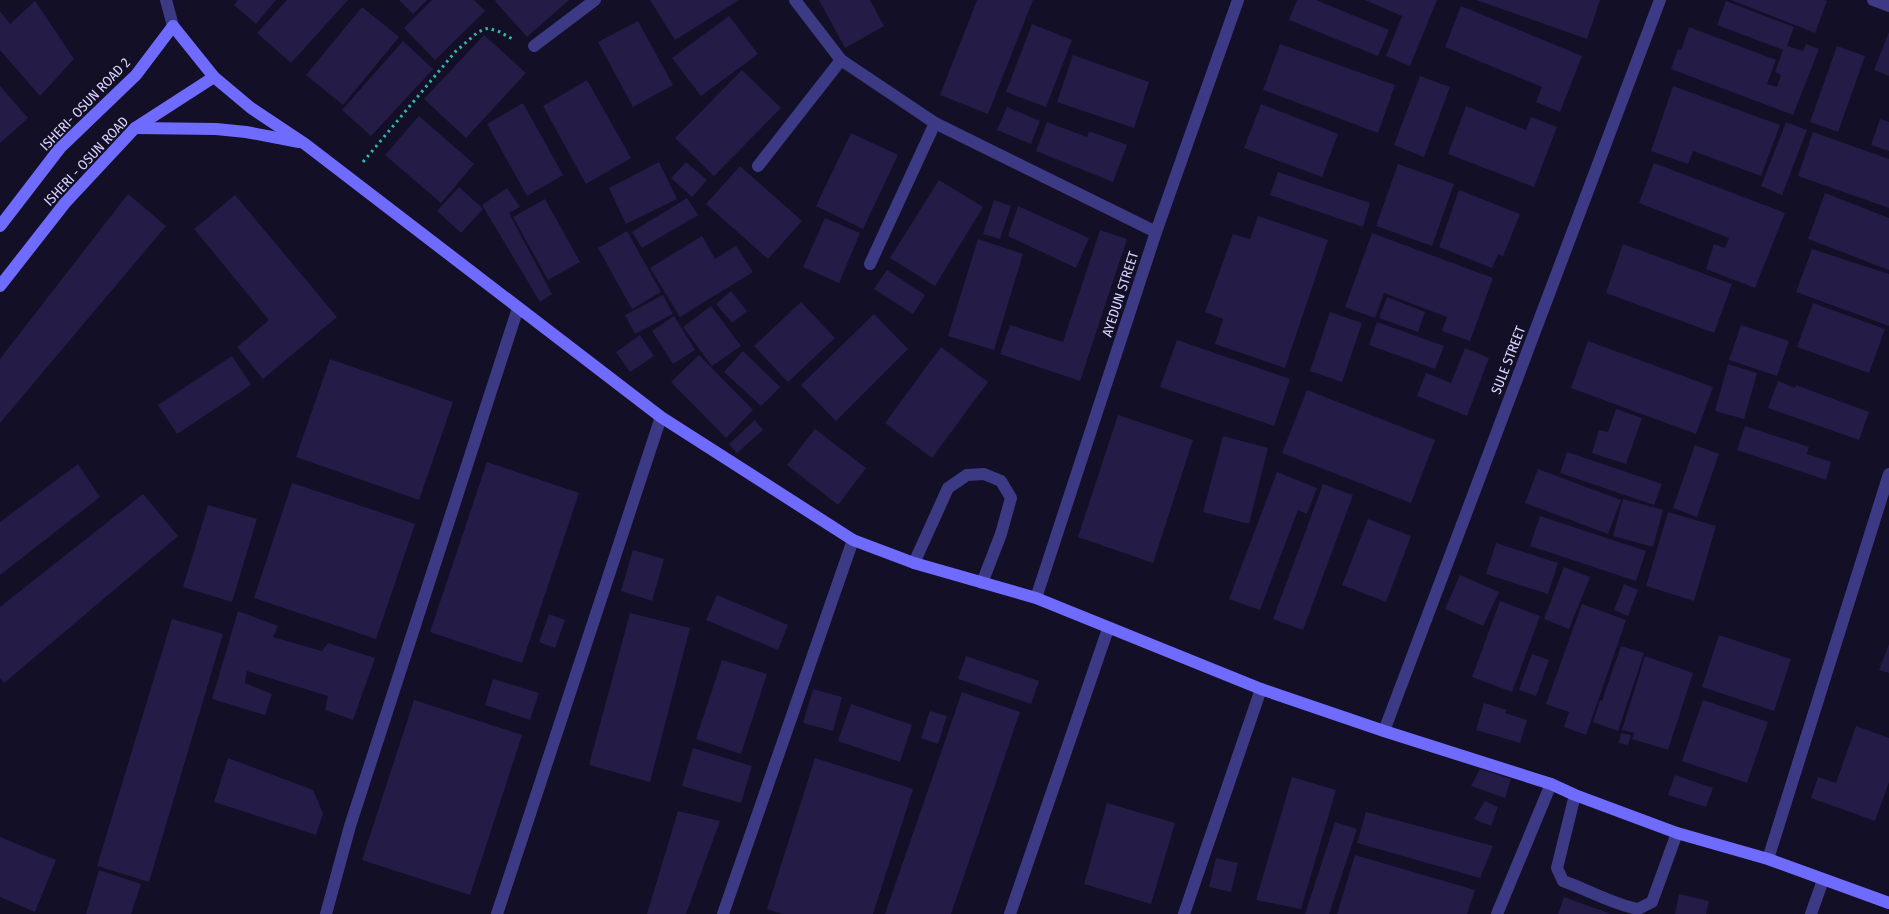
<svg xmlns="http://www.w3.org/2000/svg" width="1889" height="914" font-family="'Fira Sans Condensed',sans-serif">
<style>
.building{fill:#241b47}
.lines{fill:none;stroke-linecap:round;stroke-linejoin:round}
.path{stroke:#2fb8b0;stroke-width:3;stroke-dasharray:2.5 4;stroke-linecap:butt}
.service{stroke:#3d3a85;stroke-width:12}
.minor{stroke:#3d3a85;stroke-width:12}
.tertiary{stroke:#3d3a85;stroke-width:12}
.secondary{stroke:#6f6bff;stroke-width:12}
.labels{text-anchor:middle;stroke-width:4;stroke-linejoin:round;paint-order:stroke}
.street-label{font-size:14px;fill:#d9d4ff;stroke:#130f26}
</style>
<rect width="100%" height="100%" fill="#130f26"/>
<!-- building -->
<g class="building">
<path d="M238,0h38l-20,24 -22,-19z"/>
<path d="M287,0h61l-57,63 -34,-30z"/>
<path d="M399,0h28l-14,14z"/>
<path d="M432,0h42l11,11 -50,49 -31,-32z"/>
<path d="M496,0h73l-42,37 -32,-36z"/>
<path d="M650,0h89l-64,40z"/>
<path d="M819,0h51l14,26 -39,22z"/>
<path d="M977,0h56l-45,114 -48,-19z"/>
<path d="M1297,0h19l73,30 -11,26 -89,-36z"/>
<path d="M1365,0h72l-27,66 -24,-10 16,-40z"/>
<path d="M1476,0h124l-13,39z"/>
<path d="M1731,0h93l3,1 -12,32z"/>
<path d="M35,1l39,58 -34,37 -40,-46v-39l10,13z"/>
<path d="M1726,1l68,26 -7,19 16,5 3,-7 13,5 -26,66 -122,-46 7,-20 3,1 8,-23 87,33 -9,24 10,3 4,-12 -6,-3 8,-22 -66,-25z"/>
<path d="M1461,6l121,50 -22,56 -24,-10 6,-15 -97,-40z"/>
<path d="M362,7l37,30 -56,68 -37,-30z"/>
<path d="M729,16l29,38 -57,42 -29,-38z"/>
<path d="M638,21l35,64 -40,22 -35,-65z"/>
<path d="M1032,24l40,16 -26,67 -40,-15z"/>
<path d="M1889,32v44l-15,-6z"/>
<path d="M484,35l42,38 -60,65 -42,-39z"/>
<path d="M403,41l30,28 -62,67 -29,-26z"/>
<path d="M1280,44l115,41 -17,48 -115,-43z"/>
<path d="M1837,46l28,10 -27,76 -28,-10z"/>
<path d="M1073,55l76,27 -15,46 -77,-26z"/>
<path d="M742,70l39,38 -67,68 -39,-38z"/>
<path d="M1420,76l30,11 -26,70 -30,-12z"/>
<path d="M587,80l44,78 -45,26 -43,-78z"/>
<path d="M0,86l28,32 -28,25z"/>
<path d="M1673,86l107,39 -19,51 -68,-25 -5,13 -37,-13z"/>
<path d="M523,103l40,72 -36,21 -40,-72z"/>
<path d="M1261,104l77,30 -16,43 -78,-29z"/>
<path d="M1466,106l60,24 5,-13 26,10 -23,60 -86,-33z"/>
<path d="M1007,107l33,14 -9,23 -34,-14z"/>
<path d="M419,116l55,48 -33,39 -56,-48z"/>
<path d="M1880,119l9,3v29l-18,-6z"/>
<path d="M1047,122l40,15 2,-6 38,14 -14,37 -77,-31z"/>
<path d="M1786,122l21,8 -25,65 -21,-9z"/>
<path d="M1813,132l76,27v49l-91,-32z"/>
<path d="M851,133l47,22 -35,74 -47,-23z"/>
<path d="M659,162l18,37 -51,25 -17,-36z"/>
<path d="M686,162l21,18 -15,17 -21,-19z"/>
<path d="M1654,163l131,50 -30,75 -49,-19 8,-25 11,4 4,-10 -90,-35z"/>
<path d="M1398,164l56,20 -22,62 -56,-20z"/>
<path d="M740,166l62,55 -34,38 -62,-55z"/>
<path d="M1278,172l92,31 -7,24 -93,-32z"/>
<path d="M939,180l44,27 -48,79 -45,-28z"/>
<path d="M459,187l24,22 -22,24 -24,-22z"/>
<path d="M507,188l13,19 -11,6 43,81 -12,8 -58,-97z"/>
<path d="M1459,190l61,24 -17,42 -5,-2 -6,14 -53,-21z"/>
<path d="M1825,193l64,25v52l-81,-31z"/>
<path d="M128,194l38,32 -166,197v-64z"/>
<path d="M235,195l102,122 -74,62 -26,-32 32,-27 -75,-91z"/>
<path d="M687,198l11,17 -56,33 -10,-16z"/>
<path d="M545,199l35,63 -32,18 -35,-63z"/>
<path d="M994,200l17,6 -11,33 -17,-5z"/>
<path d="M1018,206l71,32 -13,30 -68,-32z"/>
<path d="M1258,216l70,24 -43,128 -70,-24 8,-25 -18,-7 28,-78 17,5z"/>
<path d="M825,218l35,15 -21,50 -36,-16z"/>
<path d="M1100,230l27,9 -47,142 -80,-27 10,-29 53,17z"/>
<path d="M627,231l34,61 -29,17 -34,-61z"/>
<path d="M1372,233l121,45 -23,63 -28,-10 5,-14 -63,-24 -9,25 -30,-11z"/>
<path d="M702,236l13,23 21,-13 17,26 -73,45 -30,-49z"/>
<path d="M978,239l45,15 -29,96 -46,-14z"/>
<path d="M1623,244l109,40 -18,49 -108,-40z"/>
<path d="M1812,249l77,25v52l-93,-34z"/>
<path d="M887,270l38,25 -12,19 -39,-25z"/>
<path d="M731,291l16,20 -15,12 -16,-19z"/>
<path d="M663,295l10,19 -38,20 -10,-19z"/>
<path d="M1387,297l38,15 -7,20 -39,-14z"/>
<path d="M801,302l34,36 -47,44 -34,-36z"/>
<path d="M1813,303l72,26 -16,44 -72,-26z"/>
<path d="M711,306l30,40 -29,20 -29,-39z"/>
<path d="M1330,312l32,11 -20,59 -32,-11z"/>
<path d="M874,314l34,35 -72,72 -35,-36z"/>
<path d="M674,316l21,34 -22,14 -21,-33z"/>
<path d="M1377,322l67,24 -9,23 -66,-24z"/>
<path d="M1741,325l48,16 -12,35 -48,-16z"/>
<path d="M640,335l14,21 -24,16 -14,-20z"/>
<path d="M1177,340l113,39 -16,47 -114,-39z"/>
<path d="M1588,341l125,46 -17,47 -125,-46z"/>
<path d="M941,347l47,35 -56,76 -47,-35z"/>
<path d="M1465,348l24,10 -22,58 -50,-20 9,-23 25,10z"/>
<path d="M743,351l37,36 -19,19 -37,-34z"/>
<path d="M699,355l54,55 -27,28 -55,-56z"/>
<path d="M232,356l19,29 -74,49 -19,-29z"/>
<path d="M330,359l123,43 -34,98 -123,-43z"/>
<path d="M1728,364l29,9 -13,46 -29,-8z"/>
<path d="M1778,381l17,7 1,-3 73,27 -10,28 -91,-32z"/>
<path d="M1307,390l128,50 -24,63 -129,-50z"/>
<path d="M1616,409l26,9 -16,46 -34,-11 7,-23 9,2z"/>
<path d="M1118,415l75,25 -40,123 -75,-26z"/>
<path d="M755,420l8,10 -26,23 -8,-9z"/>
<path d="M1745,426l64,21 -2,7 24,8 -5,18 -89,-30z"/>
<path d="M815,429l51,39 -28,37 -51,-40z"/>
<path d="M1223,436l45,12 -19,76 -46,-12z"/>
<path d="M1695,445l24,9 -22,63 -24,-9z"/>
<path d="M1567,452l95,32 -8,21 -94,-32z"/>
<path d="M487,462l92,31 -57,170 -92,-31z"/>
<path d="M78,464l22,33 -100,78v-53z"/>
<path d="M1538,469l83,31 -13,34 -83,-31z"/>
<path d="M1277,472l40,16 -10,26 -9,-4 -38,100 -31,-11z"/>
<path d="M292,483l123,41 -39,115 -122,-41z"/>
<path d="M1323,484l30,11 -50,135 -30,-11z"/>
<path d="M143,494l35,42 -174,147 -4,-5v-71z"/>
<path d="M1623,499l40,11 -10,37 -40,-11z"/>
<path d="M208,505l49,14 -25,83 -49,-15z"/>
<path d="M1668,512l48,14 -22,75 -48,-15z"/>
<path d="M1540,516l106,35 -10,30 -106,-35z"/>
<path d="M1368,519l43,17 -25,66 -44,-17z"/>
<path d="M1496,543l62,20 -10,31 -62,-20z"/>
<path d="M633,550l31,9 -12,42 -31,-10z"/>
<path d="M1564,567l26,10 -21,52 -25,-10z"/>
<path d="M1460,575l39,17 -16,34 -38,-17z"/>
<path d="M1624,584l14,6 -10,26 -14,-6z"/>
<path d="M717,595l71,30 -10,25 -72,-30z"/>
<path d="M1500,601l40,15 -28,76 -40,-15z"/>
<path d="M1582,604l44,16 -40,115 -22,-8 5,-15 -23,-8z"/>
<path d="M238,611l40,15 -5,11 49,14 6,-8 47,15 -22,62 -28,-10 3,-14 -81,-25 -2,12 27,11 -7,21 -53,-16z"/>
<path d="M630,613l60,15 -40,154 -61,-17z"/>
<path d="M549,614l16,6 -10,28 -16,-6z"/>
<path d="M172,619l51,15 -74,248 -52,-16z"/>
<path d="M1719,635l72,24 -17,52 -72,-24z"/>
<path d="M1889,644v29l-10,-3z"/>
<path d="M1621,646l23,7 -26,78 -25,-9 7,-22 2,1z"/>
<path d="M1532,654l17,6 -13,36 -17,-6z"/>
<path d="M966,656l73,25 -8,23 -73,-25z"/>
<path d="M1645,656l48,17 -25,77 -36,-11 2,-6 -12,-3z"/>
<path d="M722,660l45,14 -26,80 -45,-15z"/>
<path d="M493,679l46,14 -9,27 -45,-15z"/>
<path d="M813,689l29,8 -9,34 -30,-8z"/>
<path d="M962,692l58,20 -69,202h-66z"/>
<path d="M414,700l108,35 -52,160 -108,-35z"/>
<path d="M1703,700l65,22 -21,61 -65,-22z"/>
<path d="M1484,703l23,7 -2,3 22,7 -7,23 -44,-13z"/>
<path d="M851,704l61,21 -12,37 -62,-21z"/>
<path d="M930,711l17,5 -9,28 -17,-6z"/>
<path d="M1856,726l33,12v44l-14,39 -64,-23 7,-21 18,6z"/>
<path d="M1621,733l10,2 -3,10 -9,-2z"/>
<path d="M693,748l59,18 -11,37 -59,-17z"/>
<path d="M228,758l85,32 10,23 -7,22 -102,-33z"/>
<path d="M815,758l98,31 -40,125h-91l-15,-5z"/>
<path d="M1480,769l31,10 -6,19 -34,-12z"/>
<path d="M1675,775l38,13 -7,19 -38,-12z"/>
<path d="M1292,777l44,13 -35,119 -45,-9z"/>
<path d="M1485,801l13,6 -7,19 -17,-7z"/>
<path d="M1107,803l68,20 -24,81 -67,-20z"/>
<path d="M678,811l42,10 -34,93h-39z"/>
<path d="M1366,812l127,34 -13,32 -123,-35z"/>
<path d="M1335,822l22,7 -28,85h-24z"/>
<path d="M0,837l56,23 -21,52 -35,-15z"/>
<path d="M1355,855l120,35 -8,24h-130z"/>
<path d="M1216,858l22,5 -7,29 -22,-5z"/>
<path d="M99,870l42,14 -10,30h-45z"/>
<path d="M1679,894l30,7 -3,13h-31z"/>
<path d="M1564,897l47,17h-53z"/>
</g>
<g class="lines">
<!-- path -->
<path class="path" d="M363,162l92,-110 23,-20 10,-4 12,4 14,8"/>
<!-- service -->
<g class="service">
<path d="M914,563l34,-75 19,-13 17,-1 17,7 10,17 -10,36 -19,49"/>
<path d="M1575,795l-18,73 6,13c26,9 48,23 75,28l14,-7 25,-69"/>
<path d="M326,914l24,-88 168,-518"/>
<path d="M1010,914l98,-285"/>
</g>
<!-- minor -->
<g class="minor">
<path d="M795,0l46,60 94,63 221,109"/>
<path d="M1873,0l16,6"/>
<path d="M534,46l61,-46"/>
<path d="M758,166l83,-106"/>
<path d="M870,264l65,-141"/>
<path d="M1036,598l120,-366 82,-232"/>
<path d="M1384,731l276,-731"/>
<path d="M1768,859l121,-385"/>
<path d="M497,914l164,-497"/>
<path d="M723,914l130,-374"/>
<path d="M1184,914l77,-225"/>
<path d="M1497,914l54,-130"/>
<path d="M1811,914l12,-34"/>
</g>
<!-- tertiary -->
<path class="tertiary" d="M166,0l7,26"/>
<!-- secondary -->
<g class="secondary">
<path d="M135,128l81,1 30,3 53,10"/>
<path d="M0,226l60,-78 76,-73 37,-49 41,51 37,31 54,36 356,273 192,123 61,23 122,35 225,91 123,42 167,53 24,11 102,38 91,26 121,44"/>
<path d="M0,286l65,-83 70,-75 79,-51"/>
</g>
</g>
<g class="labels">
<!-- street labels -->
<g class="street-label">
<text transform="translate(85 104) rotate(-46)" y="5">ISHERI- OSUN ROAD 2</text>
<text transform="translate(86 161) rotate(-47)" y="5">ISHERI - OSUN ROAD</text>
<text transform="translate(1120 294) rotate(-72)" y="5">AYEDUN STREET</text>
<text transform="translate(1508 360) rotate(-69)" y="5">SULE STREET</text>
</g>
</g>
</svg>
